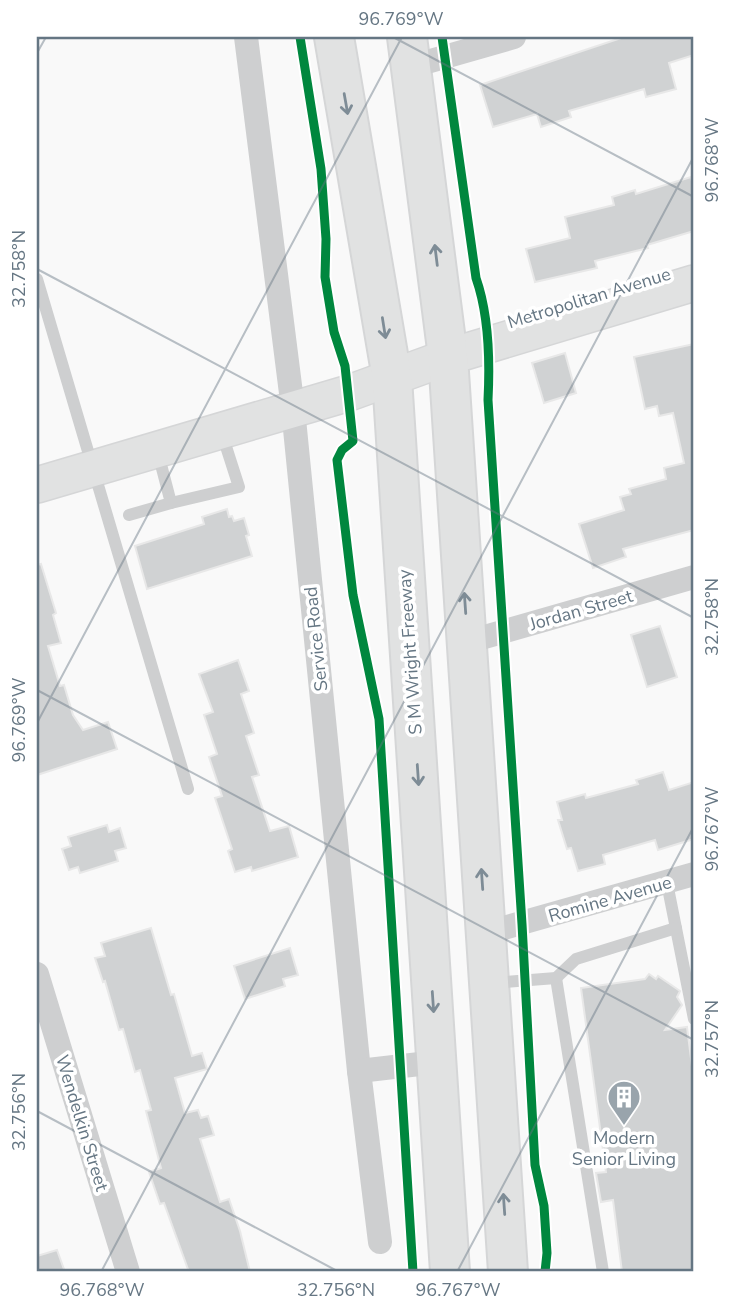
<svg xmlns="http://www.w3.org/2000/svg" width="731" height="1309" font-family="'Nunito Sans',sans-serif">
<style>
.building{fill:#d0d2d3;stroke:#e8e8e8;stroke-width:2}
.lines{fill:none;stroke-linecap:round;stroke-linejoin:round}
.secondary-casing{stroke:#d5d6d7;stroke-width:38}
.primary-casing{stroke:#d5d6d7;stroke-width:42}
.lane{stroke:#cecfd0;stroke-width:12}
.street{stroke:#cecfd0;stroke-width:24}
.secondary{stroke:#e1e2e2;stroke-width:35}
.primary{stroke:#e1e2e2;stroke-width:38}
.cycleway-casing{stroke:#fff;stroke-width:13}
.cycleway{stroke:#00873e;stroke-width:9}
.oneway{stroke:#7e8c96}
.ticks{fill:none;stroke:#657683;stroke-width:2;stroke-opacity:0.45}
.labels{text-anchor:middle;stroke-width:7;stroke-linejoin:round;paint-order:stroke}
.street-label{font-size:18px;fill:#657683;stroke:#fff}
.poi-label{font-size:18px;fill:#657683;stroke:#fff}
.neatline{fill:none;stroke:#657683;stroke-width:2.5}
.ticks-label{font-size:18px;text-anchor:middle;fill:#657683}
</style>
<rect width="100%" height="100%" fill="#f9f9f9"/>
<!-- building -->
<g class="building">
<path d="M624,37h70v18l-25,8 7,26 -30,8 -2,-8 -75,22 2,6 -30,10 -4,-13 -44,13 -13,-42z"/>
<path d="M691,177l3,12v42l-47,14 1,3 -53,13 2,7 -62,14 -9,-33 44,-11 -5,-21 49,-12 -2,-8 23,-7 1,4z"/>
<path d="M694,344v186l-71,19 3,8 -33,11 -14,-44 45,-14 -4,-13 11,-3 -2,-5 37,-10 -2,-11 20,-5 -11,-50 -14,3 -2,-10 -12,3 -11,-52z"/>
<path d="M565,353l11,40 -32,10 -12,-40z"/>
<path d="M227,509l2,8 3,-1 2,5 10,-3 5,17 -3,1 6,20 -105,33 -12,-43 69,-22 -2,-7z"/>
<path d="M41,564l15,49 -3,2 8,28 -13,3 12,40 4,-1 9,30 10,15 25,-8 9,27 -80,26v-210z"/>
<path d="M660,626l17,51 -30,10 -16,-52z"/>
<path d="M238,660l11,31 -8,3 13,39 -8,3 13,39 -7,2 18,54 19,-5 9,31 -46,14 -1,-4 -16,5 -7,-21 4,-2 -17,-51 7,-2 -13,-39 8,-3 -13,-39 9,-3 -14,-38z"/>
<path d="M663,772l6,18 25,-8v57l-36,11 -3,-10 -52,15 2,9 -27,7 -7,-23 -4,1 -9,-29h4l-5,-18 28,-8 1,4 52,-14 -2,-4z"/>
<path d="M107,825l2,7 11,-4 6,20 -11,3 3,10 -38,12 -2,-6 -9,3 -7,-21 9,-3 -3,-9z"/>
<path d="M151,928l20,67 3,-1 18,62 10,-3 5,16 -32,9 10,35 13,-3 3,8 7,-2 6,19 -14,4 20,63 9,-3 11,32 10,41h-61l-25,-69 -4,1 -11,-32 12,-4 -15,-57 5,-1 -11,-40 -5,2 -12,-43 -4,1 -14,-49 -2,1 -8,-24 10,-2 -4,-13z"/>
<path d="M290,948l8,27 -15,4 2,7 -40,13 -11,-33z"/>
<path d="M649,974l7,5 2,-3 22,15 -3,6 5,8 -17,25 22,-3 7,55v190h-72l-9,-72 -12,2 -5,-29 10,-1 -25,-184 64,-9z"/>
<path d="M57,1250l8,22h-28v-16z"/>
</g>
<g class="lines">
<defs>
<path id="secondary" d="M37,485l312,-92 99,-36 246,-74"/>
<g id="primary">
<path d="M334,37l58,341 58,894"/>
<path d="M407,37l41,320 60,915"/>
</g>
</defs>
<!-- secondary casing -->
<use href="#secondary" class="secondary-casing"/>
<!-- primary casing -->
<use href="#primary" class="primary-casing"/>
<!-- lane -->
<g class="lane">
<path d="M37,279l151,510"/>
<path d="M171,503l68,-16 -17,-53"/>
<path d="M129,515l42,-12 -13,-50"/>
<path d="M667,883l27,136"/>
<path d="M556,978l47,294"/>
<path d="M493,983l63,-5 20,-19 100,-31"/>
</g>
<!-- street -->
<g class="street">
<path d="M246,37l47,372 66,662 21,171"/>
<path d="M413,66l101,-29"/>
<path d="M467,642l227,-65"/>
<path d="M486,933l208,-59"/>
<path d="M37,974l91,298"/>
<path d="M359,1071l78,-9"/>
</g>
<!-- secondary -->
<use href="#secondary" class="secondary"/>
<!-- primary -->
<use href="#primary" class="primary"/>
<defs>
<g id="cycleway">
<path d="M300,37l21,132 5,70 -1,38 9,55 11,34 8,75 -11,9 -5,10 16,135 26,124 34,553"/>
<path d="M442,37l34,241c13,37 14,83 12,122l34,524 13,241 9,41 3,47 -2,19"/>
</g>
</defs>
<!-- cycleway casing -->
<use href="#cycleway" class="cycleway-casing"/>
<!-- cycleway -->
<use href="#cycleway" class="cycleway"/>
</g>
<!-- one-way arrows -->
<defs><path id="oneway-shaft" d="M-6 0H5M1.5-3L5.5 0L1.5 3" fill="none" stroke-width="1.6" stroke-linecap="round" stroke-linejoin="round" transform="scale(1.75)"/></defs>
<g class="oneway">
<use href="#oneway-shaft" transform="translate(346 104) rotate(80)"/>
<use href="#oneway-shaft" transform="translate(436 255) rotate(-97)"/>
<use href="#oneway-shaft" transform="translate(384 328) rotate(81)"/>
<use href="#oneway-shaft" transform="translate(465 603) rotate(-94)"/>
<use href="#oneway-shaft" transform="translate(418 775) rotate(86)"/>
<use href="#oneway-shaft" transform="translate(482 879) rotate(-94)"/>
<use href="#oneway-shaft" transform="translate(433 1002) rotate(86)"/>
<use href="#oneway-shaft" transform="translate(504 1204) rotate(-94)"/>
</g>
<!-- ticks -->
<path class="ticks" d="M393,37l301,160M37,53l9,-16M37,269l657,349M37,690l657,350M37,723l365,-686M37,1111l302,161M101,1272l593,-1116M457,1272l237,-446"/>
<!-- icons -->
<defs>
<symbol id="building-pin" viewBox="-11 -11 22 30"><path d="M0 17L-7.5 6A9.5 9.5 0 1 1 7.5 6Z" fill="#99a4ac" stroke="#fff"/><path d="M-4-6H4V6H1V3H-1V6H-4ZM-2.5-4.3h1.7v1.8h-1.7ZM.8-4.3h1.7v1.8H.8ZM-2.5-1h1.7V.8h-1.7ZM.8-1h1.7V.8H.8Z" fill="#fff"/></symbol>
</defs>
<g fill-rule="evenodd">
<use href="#building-pin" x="605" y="1078" width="38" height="52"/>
</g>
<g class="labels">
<!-- street labels -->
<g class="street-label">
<text transform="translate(589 298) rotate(-17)" y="6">Metropolitan Avenue</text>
<text transform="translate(581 610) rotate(-16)" y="6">Jordan Street</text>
<text transform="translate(316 639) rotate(-96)" y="6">Service Road</text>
<text transform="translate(410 652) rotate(-94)" y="6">S M Wright Freeway</text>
<text transform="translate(610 899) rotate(-16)" y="6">Romine Avenue</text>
<text transform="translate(82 1123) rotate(73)" y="6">Wendelkin Street</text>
</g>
<!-- poi labels -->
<g class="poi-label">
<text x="624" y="1144">Modern<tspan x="624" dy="21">Senior Living</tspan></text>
</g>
</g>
<!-- border -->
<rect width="731" height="1309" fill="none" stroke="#ffffff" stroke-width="77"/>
<rect x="38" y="38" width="654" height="1232" class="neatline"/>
<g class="ticks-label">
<text x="401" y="25">96.769°W</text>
<text transform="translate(712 160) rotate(-90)" y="6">96.768°W</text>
<text transform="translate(19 269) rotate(-90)" y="6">32.758°N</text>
<text transform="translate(712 617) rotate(-90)" y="6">32.758°N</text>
<text transform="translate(19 720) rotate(-90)" y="6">96.769°W</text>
<text transform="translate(712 829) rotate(-90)" y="6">96.767°W</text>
<text transform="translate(712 1039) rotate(-90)" y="6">32.757°N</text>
<text transform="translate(19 1112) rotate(-90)" y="6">32.756°N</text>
<text x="102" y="1296">96.768°W</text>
<text x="336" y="1296">32.756°N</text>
<text x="458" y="1296">96.767°W</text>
</g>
</svg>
